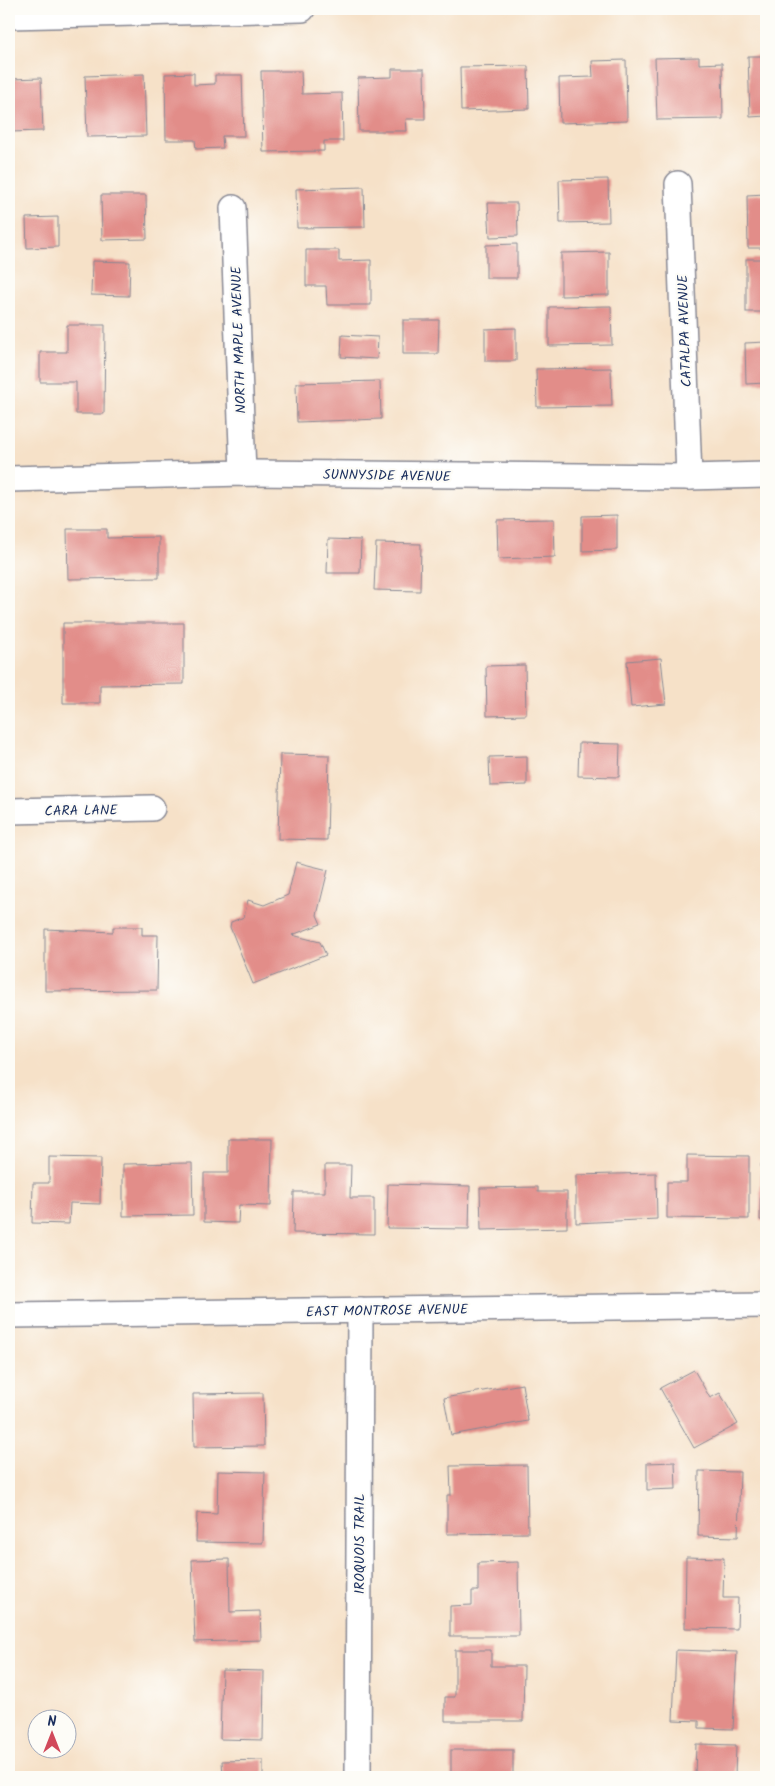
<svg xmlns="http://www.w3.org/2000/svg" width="775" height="1786" font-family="Kalam,sans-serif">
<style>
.building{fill:#e28d89}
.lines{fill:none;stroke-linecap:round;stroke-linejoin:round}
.street-casing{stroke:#888893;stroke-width:28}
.street{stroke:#fff;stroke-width:25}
.labels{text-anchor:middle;stroke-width:4.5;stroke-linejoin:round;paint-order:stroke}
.street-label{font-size:14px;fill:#1b2f5e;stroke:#fdfcf7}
</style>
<rect width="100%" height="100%" fill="#fdfcf7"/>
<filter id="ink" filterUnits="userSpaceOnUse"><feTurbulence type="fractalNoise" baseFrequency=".02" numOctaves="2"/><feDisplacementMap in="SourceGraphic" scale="10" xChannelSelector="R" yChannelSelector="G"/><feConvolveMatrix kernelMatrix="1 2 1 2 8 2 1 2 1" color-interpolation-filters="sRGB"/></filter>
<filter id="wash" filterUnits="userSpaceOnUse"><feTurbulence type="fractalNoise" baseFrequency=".0096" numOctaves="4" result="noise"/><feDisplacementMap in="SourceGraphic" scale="20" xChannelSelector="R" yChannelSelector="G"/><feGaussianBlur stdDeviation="1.12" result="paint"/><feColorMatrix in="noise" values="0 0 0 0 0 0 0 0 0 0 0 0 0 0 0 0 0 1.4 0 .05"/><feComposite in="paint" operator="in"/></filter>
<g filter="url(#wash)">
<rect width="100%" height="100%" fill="#f6e1c8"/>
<g id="blocks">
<!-- building -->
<g class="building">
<path d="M748,56h18v60l-16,1z"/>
<path d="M699,57v7l23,-1 1,56 -66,1 -2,-62z"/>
<path d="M626,60l1,61 -67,2 -1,-45 34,-1 -1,-16z"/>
<path d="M528,66l1,43 -68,2 -1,-44z"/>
<path d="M392,69h32l1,50h-19l1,12h-48l-1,-53 34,-1z"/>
<path d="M261,71h40l1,23 40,-1 1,48h-19v10l-61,1z"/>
<path d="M194,73v12l21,-1v-9h27l2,61h-22l1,12 -27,1 -1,-9h-29l-1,-66z"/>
<path d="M144,74l2,62 -59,1 -2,-61z"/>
<path d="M41,78l2,53 -34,1 1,-53z"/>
<path d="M608,179l1,43 -49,1 -1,-43z"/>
<path d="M364,187l1,40 -68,1 -1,-39z"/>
<path d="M766,194v54h-18l-1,-53z"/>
<path d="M101,195h45l1,44 -45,1z"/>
<path d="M488,203h29l1,33 -28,1z"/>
<path d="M58,217v30l-31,1 -1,-30z"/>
<path d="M517,244v34h-31v-33z"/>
<path d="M306,250h33v11l32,-1v45h-44l-1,-19h-20z"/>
<path d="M609,252v43l-48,1v-43z"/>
<rect x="746" y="259" width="20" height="53"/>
<path d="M92,261l38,1 -1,34 -38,-1z"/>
<path d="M611,306l1,39 -63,1v-39z"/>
<path d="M403,320h36l-1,34h-35z"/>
<path d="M67,325h38l-1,89h-28v-32h-36v-30h27z"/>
<path d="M516,328v33h-31v-32z"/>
<path d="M342,335l36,2 -1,22 -36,-2z"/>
<path d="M766,342v41l-20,1 -1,-41z"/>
<path d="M611,368l1,38 -75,1 -1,-38z"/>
<path d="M380,381l1,38 -84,3 -1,-39z"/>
<path d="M617,515v35l-35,1v-35z"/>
<path d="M554,519l1,38 -57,2 -1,-39z"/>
<path d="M67,529h40v9l52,-1v41l-91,1z"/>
<path d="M328,539l33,1 -1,33h-33z"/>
<path d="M376,543l45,1 -1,47 -46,-1z"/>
<path d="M63,623h121v61l-84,1v18h-37z"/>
<path d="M661,658l5,46 -35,3 -4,-46z"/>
<path d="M525,665l1,50 -39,1 -1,-50z"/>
<path d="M579,743l41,1 -1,33 -41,-1z"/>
<path d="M280,754l49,1 -2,85 -49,-1z"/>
<path d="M527,756v29l-37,1 -1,-29z"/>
<path d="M296,862l32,8 -11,45 4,9 -29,11 28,7 6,13 -73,29 -23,-57 1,-5 13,-5 4,-17 16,5 24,-10z"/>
<path d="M113,927h29v8h16l-1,55 -112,1v-62l68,3z"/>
<path d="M228,1139h44l-1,67 -32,-1 -1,18 -34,-1v-49h24z"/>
<path d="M687,1155l62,1v63l-82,-1v-36h20z"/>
<path d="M49,1157l52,1 -1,46 -30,-1 -1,21 -37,-1 1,-40h16z"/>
<path d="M192,1163l1,52 -70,1v-52z"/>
<path d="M761,1164l5,1v55h-6z"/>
<path d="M325,1165h26l-1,33h24v36l-81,-1 1,-41h31z"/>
<path d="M656,1173l1,46 -81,4v-48z"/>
<path d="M388,1184l82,2 -1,43 -82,-1z"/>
<path d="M538,1187v5h29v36l-86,2 -1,-42z"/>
<path d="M694,1370l16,28 10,-5 18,31 -44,24 -34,-60z"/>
<path d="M522,1384l6,37 -77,14 -7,-37z"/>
<path d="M263,1393l1,53 -70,1 -1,-53z"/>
<path d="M675,1462l1,27 -29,1v-27z"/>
<path d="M527,1465l1,68 -81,1v-39h4l-1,-29z"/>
<path d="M218,1471l47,1 -2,71 -67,-1 1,-29 20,1z"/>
<path d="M699,1471l41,1 -2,65 -40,-1z"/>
<path d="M686,1557l38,1 -1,40h15l-1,31 -52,-1z"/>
<path d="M229,1559l1,53 30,-1 1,29 -66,2 -3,-82z"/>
<path d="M518,1562l1,74h-69v-30l22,-1v-14h6v-28z"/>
<path d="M455,1650h36v16h33l-1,55h-78v-24h10z"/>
<path d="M676,1650l61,2 -4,77 -34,-1v-7l-26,-1z"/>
<path d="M222,1670l42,1 -1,69 -43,-1z"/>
<path d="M696,1744l40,1 -1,32h-40z"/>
<rect x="451" y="1750" width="62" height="27"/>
<path d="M263,1760v17h-40l-1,-16z"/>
</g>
</g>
</g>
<g filter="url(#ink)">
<use href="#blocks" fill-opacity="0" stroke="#888893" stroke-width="1"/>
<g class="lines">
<defs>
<g id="street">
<path d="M9,16l293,-7"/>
<path d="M678,184l11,293"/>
<path d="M233,208l10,265"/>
<path d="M9,479l234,-6 446,4 77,-2"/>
<path d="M9,811l143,-3"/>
<path d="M9,1315l757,-10"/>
<path d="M358,1777l2,-467"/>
</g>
</defs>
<!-- street casing -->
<use href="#street" class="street-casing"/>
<!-- street -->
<use href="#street" class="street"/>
</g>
</g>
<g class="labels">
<!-- street labels -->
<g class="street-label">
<text transform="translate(684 331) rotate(-92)" y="5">CATALPA AVENUE</text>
<text transform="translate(238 340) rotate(-92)" y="5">NORTH MAPLE AVENUE</text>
<text transform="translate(387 475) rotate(1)" y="5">SUNNYSIDE AVENUE</text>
<text transform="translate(81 810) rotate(-1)" y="5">CARA LANE</text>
<text transform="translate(387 1310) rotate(-1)" y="5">EAST MONTROSE AVENUE</text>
<text transform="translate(359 1544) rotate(-90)" y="5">IROQUOIS TRAIL</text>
</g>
</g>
<!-- margin -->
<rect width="775" height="1786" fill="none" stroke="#fdfcf7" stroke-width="30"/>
<!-- north arrow -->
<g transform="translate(52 1734)"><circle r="24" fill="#fdfcf7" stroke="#a3aaba"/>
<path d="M0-4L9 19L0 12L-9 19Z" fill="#d1495b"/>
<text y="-8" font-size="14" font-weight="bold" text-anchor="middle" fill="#1b2f5e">N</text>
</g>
</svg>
